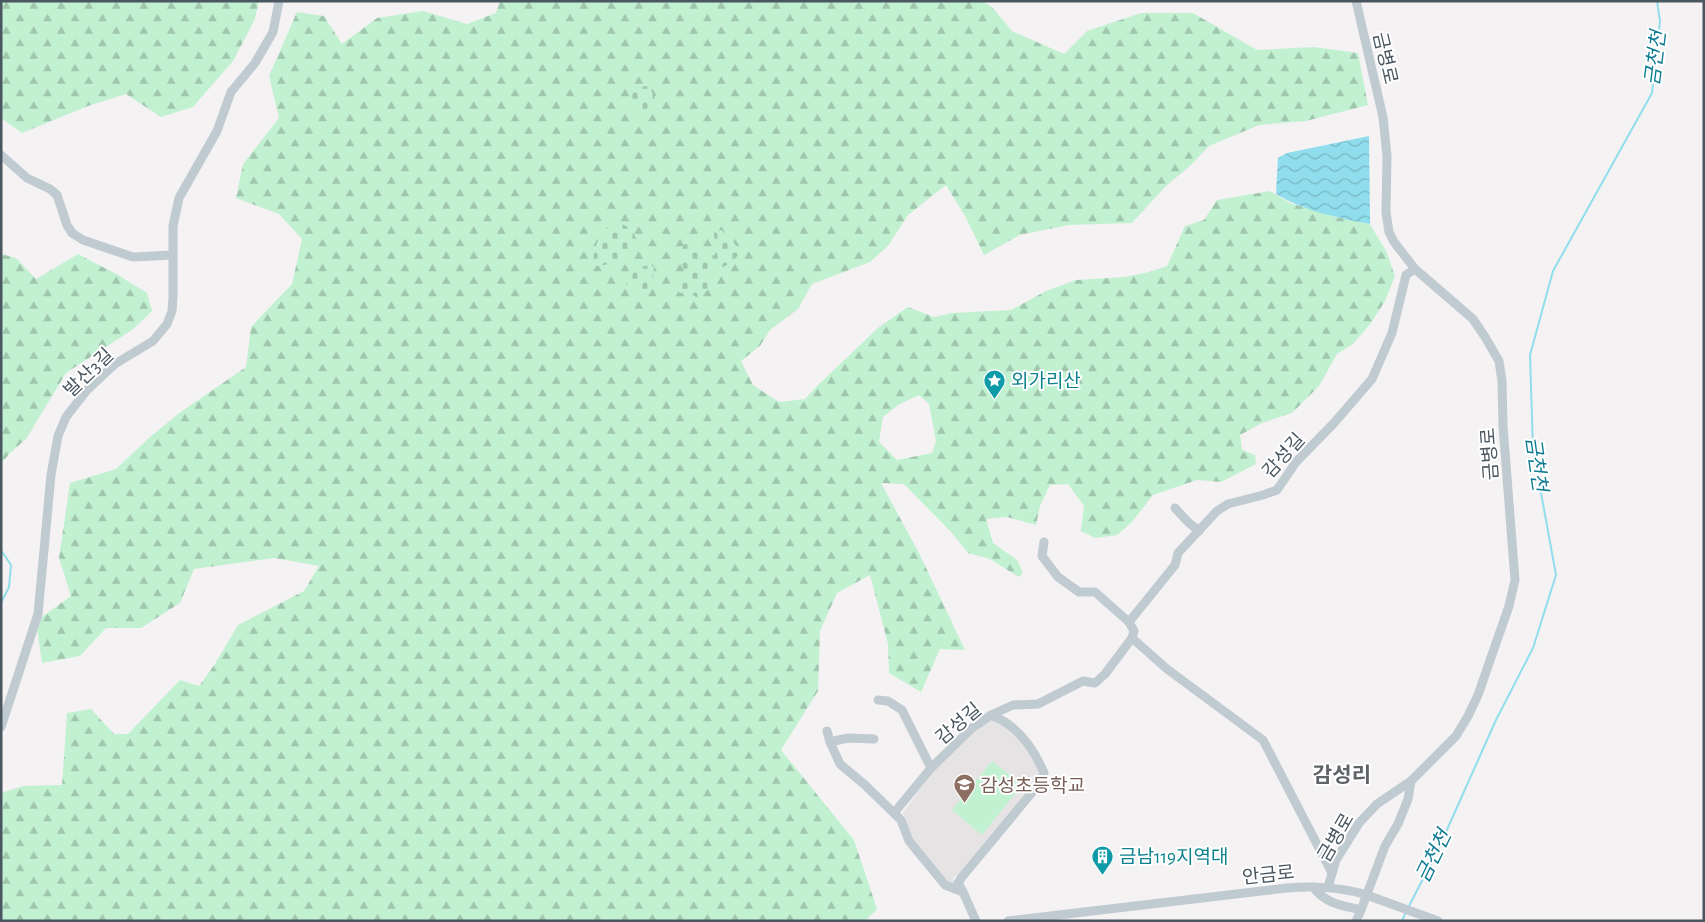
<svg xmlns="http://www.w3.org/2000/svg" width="1705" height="922" font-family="'Alegreya Sans','Noto Sans KR',sans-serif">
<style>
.education{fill:#e6e3e5}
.grass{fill:#c2f1d2}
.forest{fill:url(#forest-firs);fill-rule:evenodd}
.cemetery{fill:url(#cemetery-stones)}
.water{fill:url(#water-waves)}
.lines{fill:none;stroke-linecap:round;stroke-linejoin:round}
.stream{stroke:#90deed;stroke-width:2}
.minor{stroke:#c0cad1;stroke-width:9}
.minor-bridge{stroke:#c0cad1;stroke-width:9}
.labels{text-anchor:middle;stroke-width:4;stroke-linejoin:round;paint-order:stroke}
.street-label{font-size:19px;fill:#4a5760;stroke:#fff}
.culture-label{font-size:19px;fill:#0d838f;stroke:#fff;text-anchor:start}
.education-label{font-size:19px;fill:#785e54;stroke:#fff;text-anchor:start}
.water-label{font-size:20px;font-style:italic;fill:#0d7b91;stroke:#fff}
.quarter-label{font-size:21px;font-weight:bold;fill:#5f6367;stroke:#fff}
</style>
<defs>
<pattern id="forest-firs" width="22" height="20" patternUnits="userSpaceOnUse" patternTransform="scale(1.25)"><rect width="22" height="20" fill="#c2f1d2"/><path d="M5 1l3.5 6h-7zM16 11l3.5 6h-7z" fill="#a0c6ae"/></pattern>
<pattern id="cemetery-stones" width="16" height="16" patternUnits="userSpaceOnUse" patternTransform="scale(1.25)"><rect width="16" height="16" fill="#c2f1d2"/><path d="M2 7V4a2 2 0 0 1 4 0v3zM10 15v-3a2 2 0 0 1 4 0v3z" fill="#a0c6ae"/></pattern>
<pattern id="water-waves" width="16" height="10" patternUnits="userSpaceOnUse" patternTransform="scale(1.25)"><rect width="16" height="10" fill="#90deed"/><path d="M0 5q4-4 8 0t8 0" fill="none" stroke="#78b7c3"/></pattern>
</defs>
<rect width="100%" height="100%" fill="#f5f2f3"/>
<!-- education -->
<path class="education" d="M991,717l23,18 12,11 14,26v5l-78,98 -9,3 2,7 -5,2 -37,-46 -10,-28 30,-42 33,-33z"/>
<!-- grass -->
<path class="grass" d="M992,761l30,24 -40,50 -30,-25z"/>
<!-- forest -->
<g class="forest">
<path d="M1,1h258l-4,18 -22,42 -40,46 -32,10 -35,-23 -38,12 -66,27 -21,-15z"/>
<path d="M500,1h482l10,6 20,24 52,23 23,-23 54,-18h52l64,37 57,-3 44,6 10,52 -62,16 -47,4 -50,21 -18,19 -25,21 -34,37 -63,2 -49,10 -36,20 -19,-39 -19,-31 -38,30 -20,31 -18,16 -58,22 -14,25 -28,21 -10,16 -19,15 12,24 26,17 26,-3 12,-13 62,-59 29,-20 26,10 18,-4 59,-3 35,-19 30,-11 49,-3 24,-5 18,-6 18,-40 19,-6 13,-20 53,-9 20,12 46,14 34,7 16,27 9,25 -10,25 -14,22 -18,21 -16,10 -18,32 -27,27 -30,10 -22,12 2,15 13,5 1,9 -35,18 -24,-2 -44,15 -21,27 -15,13 -22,3 -14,-7 3,-25 -16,-22 -18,1 -10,21 -4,19 -29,-8 -21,2 7,24 24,17 6,13 -4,4 -29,-18 -22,-6 -16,-20 -48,-49 -23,-1 38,70 46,97 -25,-1 -19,43 -32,-19 -1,-29 -18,-69 -33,18 -17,38 -2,60 -37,59 73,90 23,69 -12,12h-864v-128l22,-7 39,-1 5,-72 24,-4 23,25h14l52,-54 19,6 16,-22 23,-39 66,-34 15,-25 -45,-8 -80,11 -14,34 -39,25h-35l-26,28 -38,7 -6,-42 35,-25 -12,-38 11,-75 46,-14 34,-32 28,-23 68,-47 5,-40 41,-43 10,-45 -23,-25 -43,-16 7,-34 36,-46 -10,-42 28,-64 27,4 18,28 35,-26 46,-7 44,13 29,-11zM919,395l10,9 7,37 -4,12 -35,7 -18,-18 4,-25 15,-12z"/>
<path d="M1,254l15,4 20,21 42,-25 40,21 29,18 5,18 -20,19 -66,43 -40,66 -16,14 -9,11z"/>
</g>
<!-- cemetery -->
<g class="cemetery">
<path d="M649,86l7,15 -7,7 -8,5 -7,-4 -5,-12 9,-10z"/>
<path d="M615,222c17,2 32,23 12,35 -8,5 -21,8 -30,9l-4,-5c2,-16 7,-32 22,-39z"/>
<path d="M721,230l10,8 9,14c-7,12 -20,16 -31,24l4,9 -15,13 -11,-6 -7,1 -7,-7 15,-11 -9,-14 1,-11 5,-6h8l12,12 10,-1 -1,-23z"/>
<path d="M650,265l4,2 -1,10 -7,14c-13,1 -17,-1 -23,-13l18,-11z"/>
</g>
<!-- water -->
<path class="water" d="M1369,136l1,88c-32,-6 -66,-13 -94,-30l2,-36 9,-5z"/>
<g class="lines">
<!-- stream -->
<g class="stream">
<path d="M1,550l10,15 -2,22 -8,16"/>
<path d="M1408,908l29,-56 59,-132 37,-72 23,-73 -23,-126 -3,-94 23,-84 99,-178 8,-72 -3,-20"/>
<path d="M1402,921l4,-9"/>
</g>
<!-- minor -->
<g class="minor">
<path d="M1,155l26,23 23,11 7,6 10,30 5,8 11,7 50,17 40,-2"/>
<path d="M1175,508l13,14 11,9"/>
<path d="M1044,542l-2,14 16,21 21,15h16l34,30"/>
<path d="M1132,638l35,31 96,71 69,133"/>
<path d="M878,700l10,1 14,9 29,58"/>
<path d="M1,727l37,-113 13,-139 7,-39 8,-19 21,-27 28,-26 38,-23 14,-17 5,-13 1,-14v-71l6,-28 38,-67 14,-39 24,-29 18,-31 6,-31"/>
<path d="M827,731l3,11 10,22 25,21 36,35 8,21 36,44 18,7 13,29"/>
<path d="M830,742l18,-4 26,1"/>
<path d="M894,813l37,-45 41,-40 19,-13 22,-10 25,-1 45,-23 12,2 10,-9 27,-36 2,-7 -5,-9 46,-57 3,-12 39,-42 11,-7 35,-9 14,-5 19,-28 38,-39 38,-44 20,-46 14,-58 9,-6"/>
<path d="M1313,887c13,17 28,18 48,23l-5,11"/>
<path d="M1328,887l8,-27 23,-37 18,-19 34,-23 45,-45 12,-20 10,-21 31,-89 6,-26 -12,-154 -1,-45 -3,-20 -14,-24 -12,-18 -58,-50 -21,-27 -5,-10 -3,-20 1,-56 -4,-39 -27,-116"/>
<path d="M963,892l-5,-9 4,-6 77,-93 5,-11c-10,-24 -27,-48 -53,-58"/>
<path d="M1361,910l24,-64 13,-22 10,-25 3,-18"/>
<path d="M1008,921l279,-33c28,-2 50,-1 77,6"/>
</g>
<!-- minor-bridge -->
<path class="minor-bridge" d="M1364,894l74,27"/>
</g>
<!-- icons -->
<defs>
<symbol id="sight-pin" viewBox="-11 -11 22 30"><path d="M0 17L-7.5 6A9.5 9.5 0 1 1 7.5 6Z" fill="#0f9aa8" stroke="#fff"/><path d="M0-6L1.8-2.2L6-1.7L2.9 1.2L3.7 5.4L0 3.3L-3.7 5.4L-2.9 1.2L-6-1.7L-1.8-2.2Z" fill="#fff"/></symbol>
<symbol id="school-pin" viewBox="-11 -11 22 30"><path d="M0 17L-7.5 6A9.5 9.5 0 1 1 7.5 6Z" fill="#8d6e63" stroke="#fff"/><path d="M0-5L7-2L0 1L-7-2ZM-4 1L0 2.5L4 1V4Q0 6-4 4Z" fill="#fff"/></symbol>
<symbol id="building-pin" viewBox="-11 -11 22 30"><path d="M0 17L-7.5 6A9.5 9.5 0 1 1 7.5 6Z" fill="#0f9aa8" stroke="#fff"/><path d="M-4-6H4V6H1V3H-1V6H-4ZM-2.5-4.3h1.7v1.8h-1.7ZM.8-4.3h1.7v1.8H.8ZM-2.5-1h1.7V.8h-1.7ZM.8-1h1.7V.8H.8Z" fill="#fff"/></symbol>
</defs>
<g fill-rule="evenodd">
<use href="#sight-pin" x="982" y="368" width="25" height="34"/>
<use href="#school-pin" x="952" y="772" width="25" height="34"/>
<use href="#building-pin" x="1090" y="844" width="25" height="34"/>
</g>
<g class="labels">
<!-- street labels -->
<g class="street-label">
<text transform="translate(1386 58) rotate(77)" y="7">금병로</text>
<text transform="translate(88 372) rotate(-44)" y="7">발산3길</text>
<text transform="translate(1489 454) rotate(-94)" y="7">금병로</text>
<text transform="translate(1283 455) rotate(-48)" y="7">감성길</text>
<text transform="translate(958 723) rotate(-40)" y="7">감성길</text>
<text transform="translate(1335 837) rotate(-60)" y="7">금병로</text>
<text transform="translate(1268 874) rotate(-6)" y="7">안금로</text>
</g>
<!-- culture labels -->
<g class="culture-label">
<text x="1011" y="387">외가리산</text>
<text x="1119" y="863">금남119지역대</text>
</g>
<!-- education labels -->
<g class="education-label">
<text x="980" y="792">감성초등학교</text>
</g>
<!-- water labels -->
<g class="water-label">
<text transform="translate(1655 58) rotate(-83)" y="7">금천천</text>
<text transform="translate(1537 464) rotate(82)" y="7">금천천</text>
<text transform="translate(1433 856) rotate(-64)" y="7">금천천</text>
</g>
<!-- quarter labels -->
<g class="quarter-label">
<text x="1342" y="782">감성리</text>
</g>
</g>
<!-- border -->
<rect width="1705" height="922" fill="none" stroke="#4a5760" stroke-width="5"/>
</svg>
